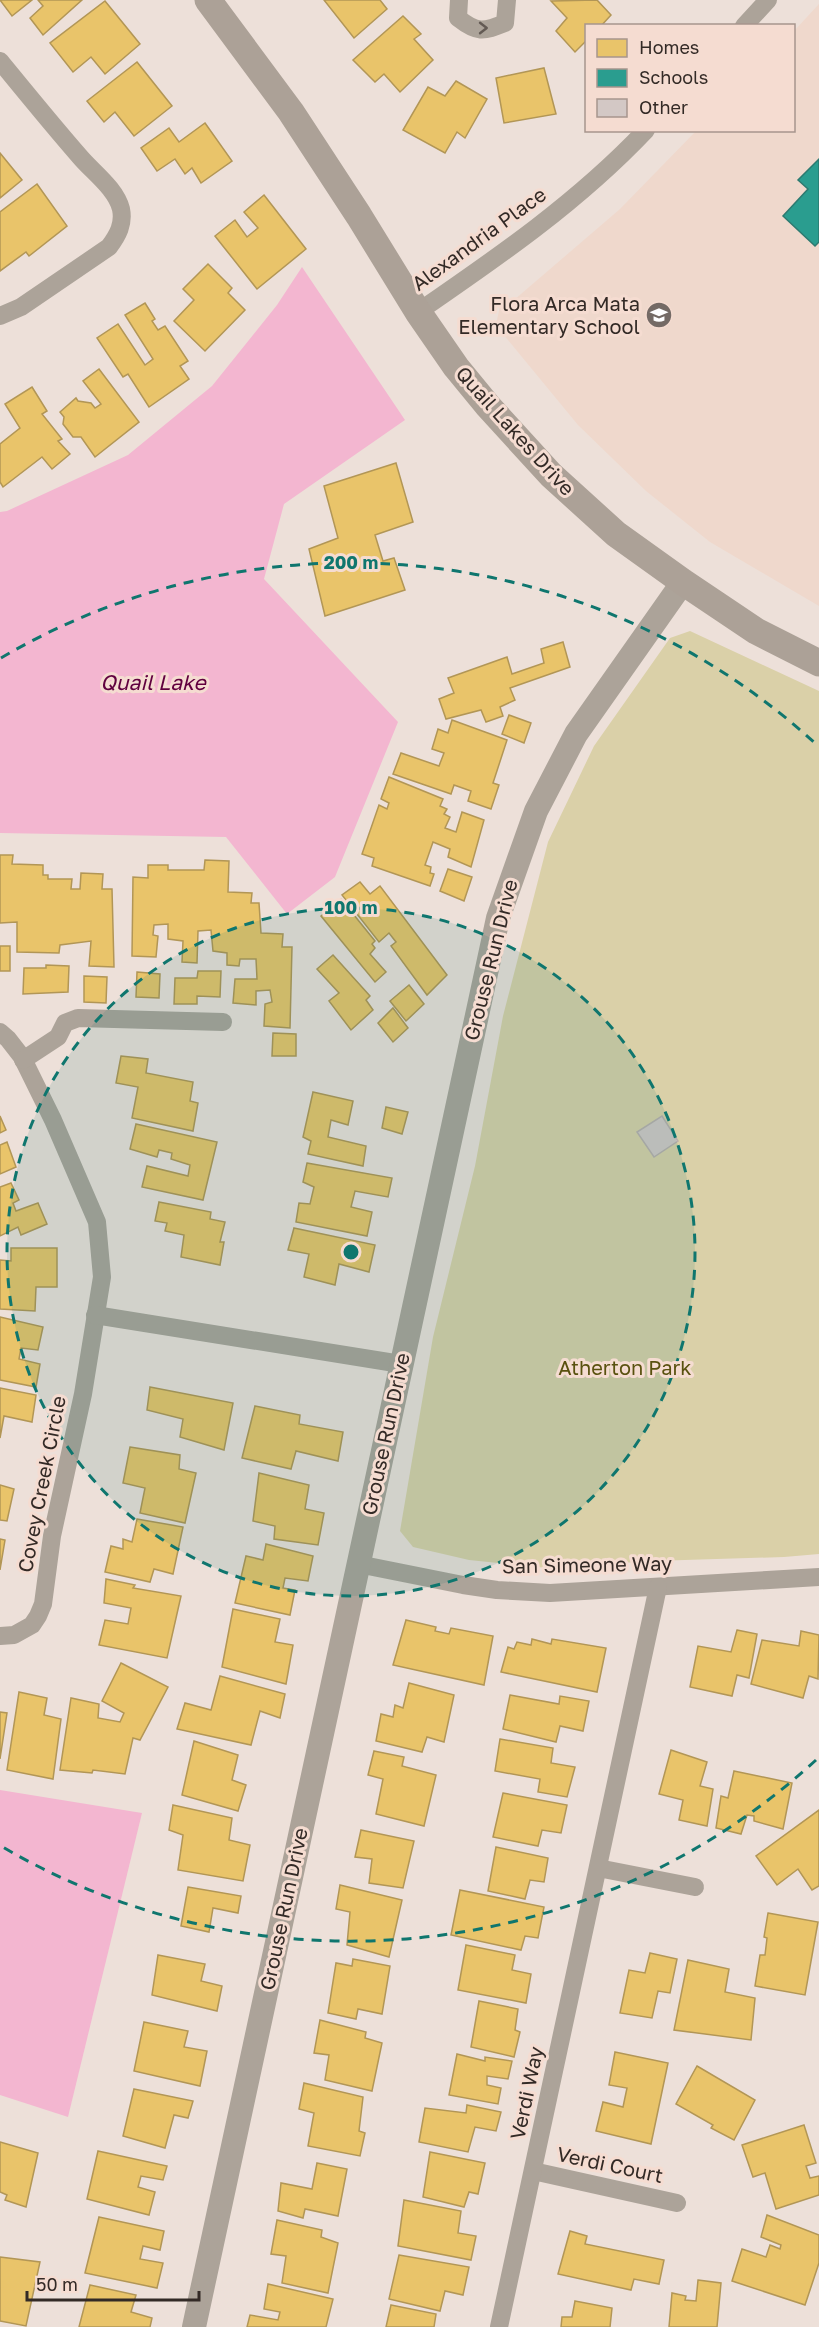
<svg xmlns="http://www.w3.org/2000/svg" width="819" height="2327" font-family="'Golos Text',sans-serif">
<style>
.built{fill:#efd8cc}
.green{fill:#dad0a8}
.water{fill:#f3b6d0}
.homes{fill:#e9c46a;stroke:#b29656;stroke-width:1.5}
.schools{fill:#2a9d8f;stroke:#2d7a70;stroke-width:1.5}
.building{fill:#d3c8c5;stroke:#baafac;stroke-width:1.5}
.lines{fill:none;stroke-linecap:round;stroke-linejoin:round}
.minor{stroke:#aca399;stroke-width:18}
.tertiary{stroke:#aca399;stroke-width:24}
.secondary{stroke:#aca197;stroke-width:27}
.oneway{stroke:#635a54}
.ring{fill:none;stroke:#0f766e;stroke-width:3;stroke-dasharray:10 8}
.labels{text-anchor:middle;stroke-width:6;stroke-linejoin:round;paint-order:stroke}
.street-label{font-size:20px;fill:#332a26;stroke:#f5dcd1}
.poi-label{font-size:20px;fill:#332a26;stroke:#f5dcd1;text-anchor:end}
.park-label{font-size:20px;fill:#59510f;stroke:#f5dcd1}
.water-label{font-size:21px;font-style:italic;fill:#61003f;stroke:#f5dcd1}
.centre{fill:#0f766e;stroke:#f5dcd1;stroke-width:3}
.ring-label{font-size:18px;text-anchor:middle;font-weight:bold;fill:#0f766e;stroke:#f5dcd1;stroke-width:6;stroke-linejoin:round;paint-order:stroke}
</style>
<rect width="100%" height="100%" fill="#ede0d9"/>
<!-- built -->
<path class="built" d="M819,4v602l-109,-64 -64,-51 -68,-66 -75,-91 -8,-5 7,-32 12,3 106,-91 76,-78 98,-1v-99z"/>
<!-- green -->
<path class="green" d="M690,631l129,60v863l-35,3 -131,4 -106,7 -78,-8 -56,-13 -13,-16 33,-194 42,-171 28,-150 45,-174 46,-96 76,-108z"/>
<!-- water -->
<g class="water">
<path d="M302,267l103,153 -121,84 -20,75 134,143 -63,155 -48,37 -61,-77 -226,-4v-321l7,-1 121,-56 84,-69 65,-81z"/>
<path d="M0,1790l142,23 -74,304 -68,-22z"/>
</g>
<!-- homes -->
<g class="homes">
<path d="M0,0h32l-20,16z"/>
<path d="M38,0h44l-39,35 -13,-17 13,-12z"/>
<path d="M324,0h56l7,9 -33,29z"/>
<path d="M597,0l14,15 -10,11h-15v15l-11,11 -19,-21 11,-13 -16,-17z"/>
<path d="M105,1l35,43 -35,30 -14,-17 -18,15 -23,-29z"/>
<path d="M403,16l18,18 -7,5 19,21 -33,32 -16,-18 -9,8 -22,-22z"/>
<path d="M137,62l35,44 -38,30 -19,-24 -11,10 -17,-21z"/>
<path d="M544,68l12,46 -52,9 -8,-45z"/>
<path d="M456,81l31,18 -22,39 -8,-6 -12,21 -42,-23 25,-43 17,9z"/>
<path d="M205,123l27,38 -31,22 -9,-15 -7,6 -10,-15 -18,12 -16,-23 28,-20 10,14z"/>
<path d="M0,153l22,27 -22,18z"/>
<path d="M37,184l30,42 -38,30 -3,-4 -26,19v-59z"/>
<path d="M264,195l42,54 -49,40 -42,-53 20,-16 12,17 11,-9 -14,-16z"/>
<path d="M208,264l24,24 -4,5 17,17 -40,41 -31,-30 20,-21 -11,-11z"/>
<path d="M145,303l10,16 -3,2 6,9 7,-4 23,35 -8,5 9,13 -40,28 -21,-33 -5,3 -26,-39 21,-14 27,41 8,-6 -28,-44z"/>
<path d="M99,369l40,53 -44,35 -14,-20h-8l-10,-13 1,-7 -4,-5 16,-14 2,3 13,2 4,5 6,-4 -18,-23z"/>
<path d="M32,387l15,24 -5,3 20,25 -4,2 12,13 -18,15 -10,-12 -39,30 -3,-5v-38l20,-16 -15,-24z"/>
<path d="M396,463l17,59 -38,13 8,26 11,-3 11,32 -80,26 -16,-67 29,-11 -14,-52z"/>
<path d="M563,642l7,25 -60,21 5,12 -15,7 3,9 -17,6 -5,-12 -35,9 -7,-20 15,-6 -6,-15 59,-21 5,17 32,-11 -3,-14z"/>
<path d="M509,715l22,8 -7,20 -22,-9z"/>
<path d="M452,720l55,20 -14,43 6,2 -8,24 -23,-8 3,-10 -17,-6 -3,9 -58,-20 8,-21 38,13 5,-13 -12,-4 6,-20 10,4z"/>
<path d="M389,777l54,22 -3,7 7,3 -3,5 6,3 -5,11 11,4 6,-20 22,8 -13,47 -23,-10 2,-8 -17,-7 -8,23 6,2 -1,6 4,1 -4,12 -58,-20 2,-8 -12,-4 17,-49 8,4 2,-6 -8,-4z"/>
<path d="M0,855h13l-1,9 31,1v10h5v4h24l-1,10h9l1,-16 22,1 -1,15h10l2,78 -25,-1 2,-25 -31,4 -1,8 -42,-1v-30l-17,1z"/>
<path d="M205,860l24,1 -1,31 24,1 -1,10h8l2,30 22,1 -1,13h10l-2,81 -26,-2 1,-22 7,-2 -2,-12 -14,1v14l-23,-2 2,-24h22l-1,-20h-16l-1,7 -12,-1v-12l-14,-2 -2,-21 -13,1 -1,32 -15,-1 1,-21 -15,-2v-15l-14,1 -1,10 5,1 -2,21 -24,-1 1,-79 15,1v-13h20v5h36z"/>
<path d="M448,869l24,8 -8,24 -24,-10z"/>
<path d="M360,882l10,12 10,-8 67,89 -20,20 -36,-49 5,-4 -7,-9 -10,9 -37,-47z"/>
<path d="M341,899l34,42 -3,3 3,4 -5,6 16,18 -11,10 -54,-66z"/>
<rect x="0" y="946" width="10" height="25"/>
<path d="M333,955l37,41 -4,4 7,10 -22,20 -22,-29 10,-8 -22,-24z"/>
<path d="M46,965l23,1 -1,26 -45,2 1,-26h22z"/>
<path d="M198,971h23l-1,26 -23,-1v8h-23l1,-26h22z"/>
<path d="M137,972l23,2 -1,24 -23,-1z"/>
<path d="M84,976l23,1 -1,26 -22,-1z"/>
<path d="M409,985l15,19 -18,17 -16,-20z"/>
<path d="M393,1008l15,20 -15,14 -15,-19z"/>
<path d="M273,1033l23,1v22h-24z"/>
<path d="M121,1056l27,3 -2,14 47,9 -3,19 8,2 -5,28 -61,-13 6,-31 -22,-4z"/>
<path d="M313,1092l40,9 -5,24 -17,-5 -3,17 38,9 -3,20 -55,-12 3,-13 -8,-4z"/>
<path d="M386,1107l22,5 -6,22 -20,-6z"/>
<path d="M0,1116l6,14 -6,3z"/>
<path d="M136,1124l81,18 -14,58 -61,-13 5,-21 41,10 2,-11 -19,-6 1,-6 -13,-3 -2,7 -27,-8z"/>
<path d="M7,1142l9,25 -16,7v-29z"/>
<path d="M307,1163l85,15 -4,19 -33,-6 -4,16 21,5 -5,24 -71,-14 3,-19 11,1 4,-17 -11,-5z"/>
<path d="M11,1183l8,17 -6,3 3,8 22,-8 9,21 -26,11 -3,-8 -18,9v-49z"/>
<path d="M159,1202l52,10 -1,7 15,3 -5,20h4l-4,23 -39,-8 3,-22 -19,-4 2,-8 -12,-2z"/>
<path d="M294,1228l81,17 -6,27 -30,-8 -4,21 -31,-8 5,-23 -21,-4z"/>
<path d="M11,1248h46v39h-21l-1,24 -35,-2v-49l11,1z"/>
<path d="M0,1317l43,10 -5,23 -17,-2 -2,11 21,5 -4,23 -36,-7z"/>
<path d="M150,1387l83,16 -9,47 -44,-13 3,-18 -36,-9z"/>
<path d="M0,1388l36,7 -4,27 -28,-6 -4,22z"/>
<path d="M255,1406l45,9 -1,9 44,8 -5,29 -42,-10 -5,18 -49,-11z"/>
<path d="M130,1447l50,8 -1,14 17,4 -11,50 -45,-10 5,-25 -22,-5z"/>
<path d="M259,1473l50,12 -4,24 19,4 -6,32 -44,-6 1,-13 -22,-5z"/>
<path d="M0,1485l14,4 -7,32 -7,-1z"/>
<path d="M137,1519l46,8 -10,47 -19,-5 -4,13 -45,-10 6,-26 12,3v-10l9,3z"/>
<path d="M0,1539l5,1 -5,30z"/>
<path d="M266,1544l47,12 -5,25 -23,-3 -2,10 12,2 -5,25 -55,-12 11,-47 17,4z"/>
<path d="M106,1579l29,6 -2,3 48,8 -14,62 -68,-13 6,-25 23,4 3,-16 -27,-5z"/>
<path d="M233,1609l47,10 -5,23 18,3 -7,39 -64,-17z"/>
<path d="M406,1620l30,7 -1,4 14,3 2,-6 42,8 -9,49 -91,-20z"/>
<path d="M737,1630l20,4 -8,44 -12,-3 -5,21 -42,-9 8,-41 33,6z"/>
<path d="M801,1631l18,4 -1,44 -9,-3 -6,22 -52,-14 11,-44 37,6z"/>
<path d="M532,1639l19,5 1,-5 54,9 -9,44 -96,-20 7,-25 6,2 3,-7 14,3z"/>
<path d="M121,1663l47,24 -28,53 -7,-2 -8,36 -32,-4 -1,3 -32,-3 11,-72 28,6 -1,14 22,4 4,-9 -22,-12z"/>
<path d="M220,1676l65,18 -5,24 -20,-7 -9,34 -74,-16 8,-26 26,7z"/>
<path d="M409,1683l45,12 -10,47 -17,-5 -5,15 -46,-11 5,-27 12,3 2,-12 8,3z"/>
<path d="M19,1692l28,6 -3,17 17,4 -8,60 -46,-9z"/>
<path d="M510,1695l49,9 1,-8 29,5 -6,30 -23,-5 -4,16 -53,-13z"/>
<path d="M0,1712l7,1 -7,46z"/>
<path d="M500,1739l53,9 -2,15 24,4 -8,30 -29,-5 2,-13 -45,-8z"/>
<path d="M194,1741l44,14 -6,25 14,5 -8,26 -56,-16z"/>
<path d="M671,1750l36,12 -7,24 13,3 -6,37 -28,-6 4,-20 -24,-6z"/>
<path d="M374,1751l30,6 -2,9 34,9 -12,51 -48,-12 7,-35 -15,-4z"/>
<path d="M734,1771l58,12 -9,46 -29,-8v-5l-7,-1 -6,19 -25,-6 5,-32 7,2z"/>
<path d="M503,1793l64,12 -6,28 -19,-3 -4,16 -45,-9z"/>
<path d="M173,1805l59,13 -3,22 21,5 -7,36 -65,-11 5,-35 -14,-5z"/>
<path d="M819,1810v76l-7,4 -14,-21 -21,16 -21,-29z"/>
<path d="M361,1830l53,11 -11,47 -34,-5 3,-24 -17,-2z"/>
<path d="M496,1847l52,11 -4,24 -14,-2 -5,19 -37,-8z"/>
<path d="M340,1885l62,15 -13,57 -42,-12 3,-33 -14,-3z"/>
<path d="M188,1887l53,9 -3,17 -25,-5 -4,24 -28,-6z"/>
<path d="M460,1890l84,17 -6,31 -13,-2 -4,14 -70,-15z"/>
<path d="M768,1913l50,9 -13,73 -50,-9 5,-31h5l2,-17 -3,-1z"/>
<path d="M466,1945l49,10 -3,15 19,4 -5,29 -68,-13z"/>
<path d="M650,1953l27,6 -7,34 -12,-2 -6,27 -32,-5 9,-43 16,3z"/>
<path d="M158,1955l47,9 -4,17 21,5 -5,25 -65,-16z"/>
<path d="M353,1959l37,7 -8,48 -24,-5 -2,10 -28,-6 8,-50 16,3z"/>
<path d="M688,1960l41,9 -4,23 30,6 -4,42 -77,-10z"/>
<path d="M479,2001l39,8 -3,21 5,2 -6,25 -43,-10z"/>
<path d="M320,2020l46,12 -1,6 17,5 -10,48 -47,-11 4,-25 -15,-2z"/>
<path d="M144,2022l44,9 -4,16 23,4 -7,35 -66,-15z"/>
<path d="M615,2052l53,11 -17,81 -55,-13 7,-29 20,5 4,-19 -18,-3z"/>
<path d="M457,2054l28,7v-4l27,4 -4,18 -21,-3v9l14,3 -3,16 -49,-9z"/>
<path d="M697,2066l58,34 -21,40 -23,-12 2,-3 -37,-21z"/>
<path d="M304,2083l59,14 -4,34 6,2 -5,23 -52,-10 6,-33 -15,-4z"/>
<path d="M134,2089l59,12 -5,17 -14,-3 -9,33 -42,-12z"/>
<path d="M467,2105l34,7 -5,19 -21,-4 -7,25 -49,-10 6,-34 41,5z"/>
<path d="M804,2125l12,38 -10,3 4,12 9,-2v19l-43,14 -11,-36 -12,4 -11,-32z"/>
<path d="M0,2142l38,11 -12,54 -21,-7 2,-5 -7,-3z"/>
<path d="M98,2151l69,15 -4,14 -22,-4 -3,11 17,5 -6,23 -62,-16z"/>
<path d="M430,2152l55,11 -7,31 -9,-2 -5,15 -41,-10z"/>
<path d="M317,2163l30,6 -9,47 -33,-7 -2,9 -25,-7 3,-28 31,6z"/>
<path d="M404,2200l57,11 -3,22 18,3 -5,24 -73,-14z"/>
<path d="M767,2215l52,20v28l-14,42 -73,-24 10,-32 24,8 4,-12 10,4 1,-4 -20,-8z"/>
<path d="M99,2217l65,14 -4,19 -17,-4 -3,13 23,4 -6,25 -72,-15z"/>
<path d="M277,2220l45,10 -1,7 17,6 -10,50 -46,-10 4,-27 -15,-2z"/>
<path d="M570,2231l17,5 -2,8 79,16 -5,24 -25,-5 -3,11 -73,-16z"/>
<path d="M399,2255l70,12 -6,28 -18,-4 -5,20 -51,-12z"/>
<path d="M0,2257l40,5 -14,64 -26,-5z"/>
<path d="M698,2280l23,3 -4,44h-48l3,-34 14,3 -1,4 11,1z"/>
<path d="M268,2284l65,15 -7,28h-79l3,-12 28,5 2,-8 -16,-3z"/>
<path d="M90,2285l46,10 -5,17 21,6 -2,9h-71z"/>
<path d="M575,2301l37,7 -2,19h-49l1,-10h10z"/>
<path d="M391,2305l45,9 -2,13h-48z"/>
</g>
<!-- schools -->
<path class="schools" d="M819,159v83l-4,4 -32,-30 25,-27 -10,-9z"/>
<!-- building -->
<path class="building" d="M662,1116l16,25 -24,16 -17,-25z"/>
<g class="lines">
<!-- minor -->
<g class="minor">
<path d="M459,0l-1,18c19,15 25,14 47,5l2,-23"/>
<path d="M744,26l24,-26"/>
<path d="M0,61c27,33 53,65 81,97 13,15 35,31 40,51 3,15 -3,26 -12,38l-88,60 -21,9"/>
<path d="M418,312c80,-55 160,-110 228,-182"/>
<path d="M0,1032l8,7 14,18 31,63 44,102 5,55 -19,117 -31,142 -9,68 -5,12 -6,9 -18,10 -14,1"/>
<path d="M23,1060l35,-23 7,-14 13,-5 145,4"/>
<path d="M95,1315l306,49"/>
<path d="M358,1564l105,21 34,5 53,3 269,-16"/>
<path d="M598,1868l97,19"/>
<path d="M533,2171l144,32"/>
<path d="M499,2327l159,-740"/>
</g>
<!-- tertiary -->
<path class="tertiary" d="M194,2327l304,-1409 38,-107 40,-77 107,-152"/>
<!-- secondary -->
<path class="secondary" d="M208,0l83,112 68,104 59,96 38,55 32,39 63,69 65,59 67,48 73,49 63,32"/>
</g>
<!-- one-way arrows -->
<defs><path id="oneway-chevron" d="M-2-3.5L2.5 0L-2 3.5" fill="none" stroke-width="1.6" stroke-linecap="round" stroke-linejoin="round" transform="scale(1.5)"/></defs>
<use class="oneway" href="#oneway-chevron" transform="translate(483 28)"/>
<!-- distance rings -->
<circle cx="351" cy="1252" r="344" fill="#0f766e" fill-opacity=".12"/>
<g class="ring">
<circle cx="351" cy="1252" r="344"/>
<path d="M816 1760A689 689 0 0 1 1 1846M1 658A689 689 0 0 1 816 744"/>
</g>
<!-- icons -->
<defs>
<symbol id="school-disc" viewBox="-11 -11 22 22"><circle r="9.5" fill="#746a65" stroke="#f5dcd1"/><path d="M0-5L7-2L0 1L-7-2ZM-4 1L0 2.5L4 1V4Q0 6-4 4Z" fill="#fff"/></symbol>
</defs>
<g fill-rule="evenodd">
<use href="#school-disc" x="644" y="300" width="30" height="30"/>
</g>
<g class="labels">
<!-- street labels -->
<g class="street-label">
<text transform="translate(479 239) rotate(-36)" y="7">Alexandria Place</text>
<text transform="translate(515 431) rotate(48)" y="7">Quail Lakes Drive</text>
<text transform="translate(491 960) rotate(-76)" y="7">Grouse Run Drive</text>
<text transform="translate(386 1434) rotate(-78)" y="7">Grouse Run Drive</text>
<text transform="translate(42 1484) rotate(-79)" y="7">Covey Creek Circle</text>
<text transform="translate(587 1565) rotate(-1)" y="7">San Simeone Way</text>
<text transform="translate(284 1909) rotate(-78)" y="7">Grouse Run Drive</text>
<text transform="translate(527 2093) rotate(-78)" y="7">Verdi Way</text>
<text transform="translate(610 2165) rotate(12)" y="7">Verdi Court</text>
</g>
<!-- poi labels -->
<g class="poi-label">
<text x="640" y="311">Flora Arca Mata<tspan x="640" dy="23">Elementary School</tspan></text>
</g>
<!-- park labels -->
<g class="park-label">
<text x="625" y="1375">Atherton Park</text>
</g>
<!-- water labels -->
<g class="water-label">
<text x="153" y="690">Quail Lake</text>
</g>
</g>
<circle cx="351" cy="1252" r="9" class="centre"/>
<g class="ring-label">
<text x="351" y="569">200 m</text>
<text x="351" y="914">100 m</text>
</g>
<!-- legend -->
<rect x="585" y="24" width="210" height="108" fill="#f5dcd1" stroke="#a7958d" stroke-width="1.5"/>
<rect x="597" y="39" width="30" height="18" fill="#e9c46a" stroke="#a7958d" stroke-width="1.5"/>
<text x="639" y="54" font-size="18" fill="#332a26">Homes</text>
<rect x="597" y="69" width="30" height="18" fill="#2a9d8f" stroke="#a7958d" stroke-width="1.5"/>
<text x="639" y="84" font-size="18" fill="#332a26">Schools</text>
<rect x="597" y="99" width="30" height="18" fill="#d3c8c5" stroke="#a7958d" stroke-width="1.5"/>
<text x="639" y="114" font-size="18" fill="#332a26">Other</text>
<!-- scale -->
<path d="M27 2291v9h172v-9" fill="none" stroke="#332a26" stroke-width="3"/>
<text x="36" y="2291" font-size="18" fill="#332a26" stroke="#f5dcd1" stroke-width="4.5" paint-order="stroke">50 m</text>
</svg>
